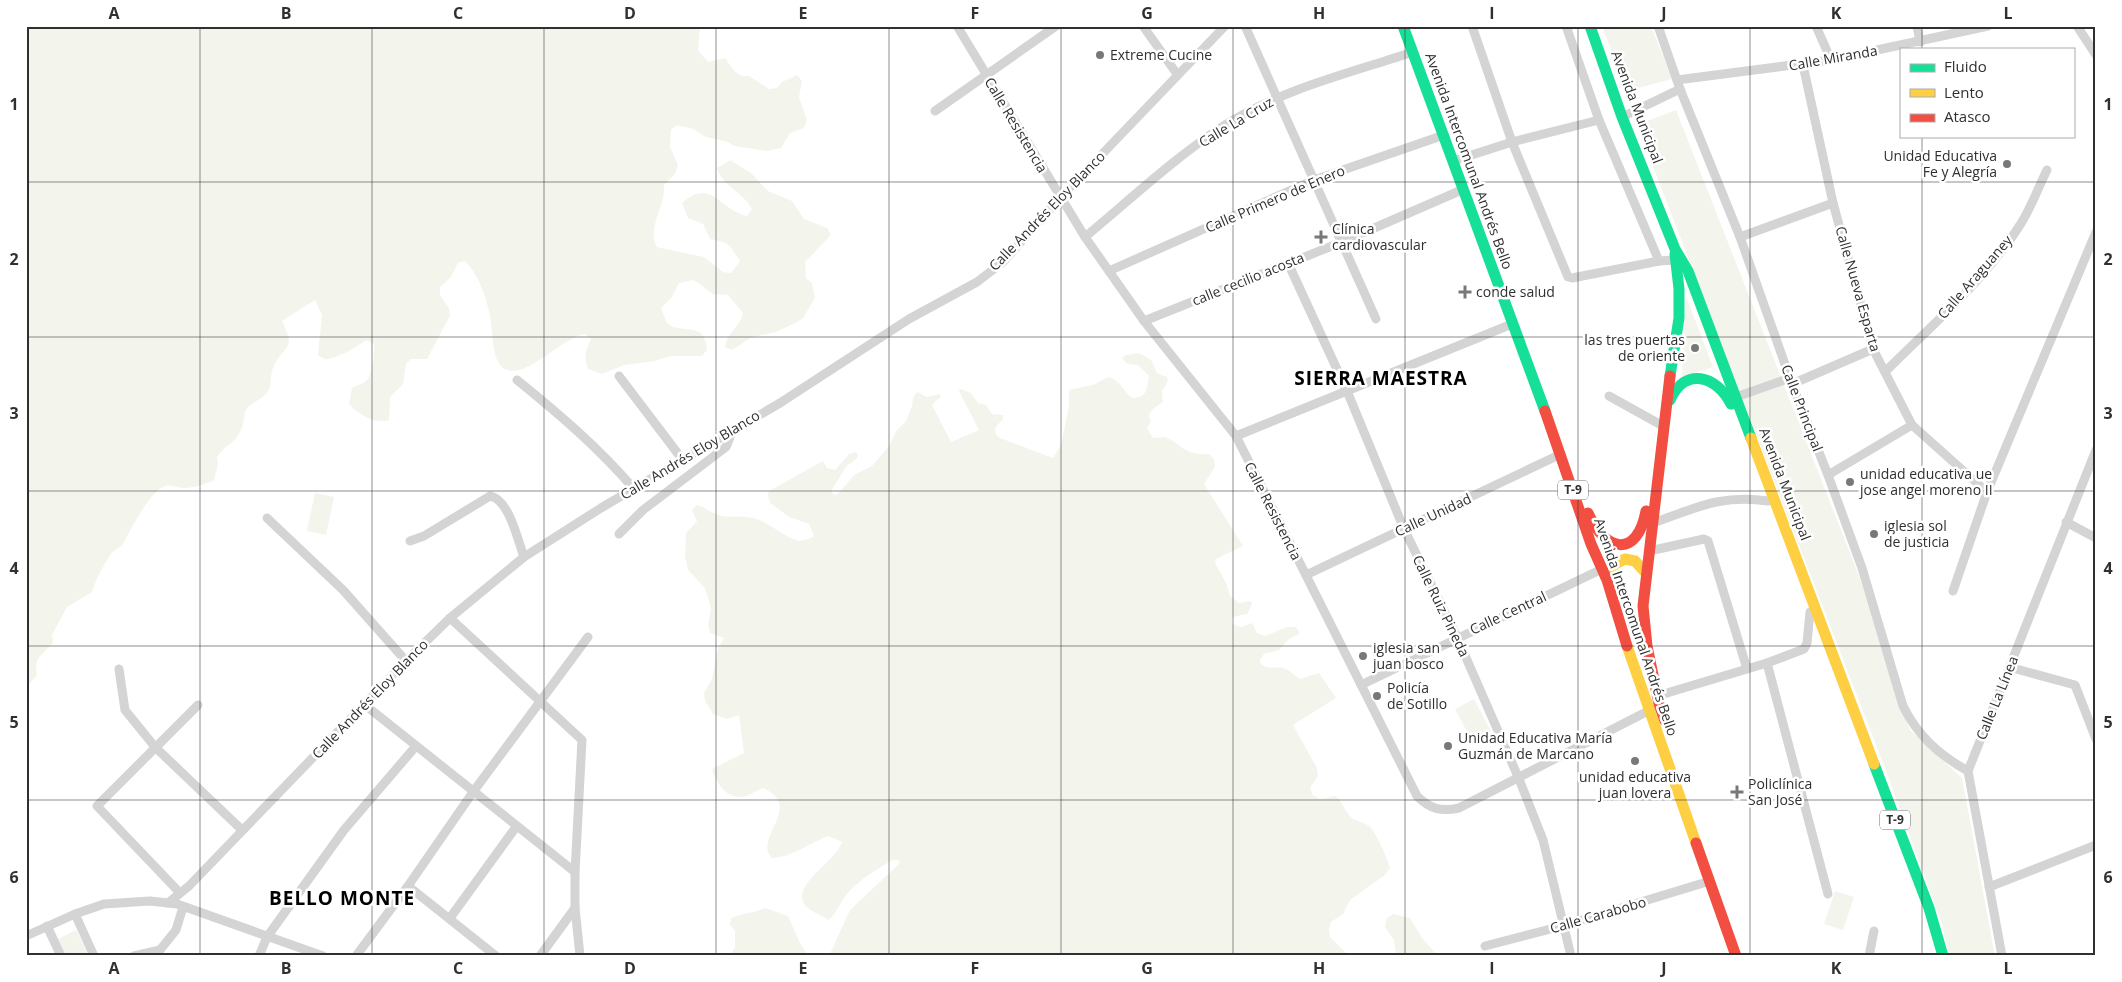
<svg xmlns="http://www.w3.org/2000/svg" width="2122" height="982" font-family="'Open Sans',sans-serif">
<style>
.green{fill:#f3f5ed}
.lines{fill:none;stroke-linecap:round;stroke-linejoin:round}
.street{stroke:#d4d4d4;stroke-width:9}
.fast{stroke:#16e098;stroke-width:11}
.slow{stroke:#ffcf43;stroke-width:11}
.jam{stroke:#f24e42;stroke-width:11}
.grid{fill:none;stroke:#303030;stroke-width:1;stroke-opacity:0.55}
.poi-dot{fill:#787878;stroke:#fff;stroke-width:2}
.labels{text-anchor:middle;stroke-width:5;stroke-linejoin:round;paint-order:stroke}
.shield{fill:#fff;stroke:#6e6e6e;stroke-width:1}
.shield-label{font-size:12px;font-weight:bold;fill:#303030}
.poi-label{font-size:14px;fill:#303030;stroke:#fff;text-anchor:start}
.street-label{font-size:14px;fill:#303030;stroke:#fff}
.district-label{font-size:19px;font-weight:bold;letter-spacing:1px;fill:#000;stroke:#fff}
.neatline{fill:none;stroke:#303030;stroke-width:2}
.grid-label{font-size:16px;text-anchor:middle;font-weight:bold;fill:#303030}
</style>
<rect width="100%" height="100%" fill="#fff"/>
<!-- green -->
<g class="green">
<path d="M26,26h674l-2,24 10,12 17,-4c8,10 10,19 24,18l20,13 8,-1 5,-6 15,-7 5,6 -3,16 8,23 -3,8 -14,5 -9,15 -14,3 -33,-5 -6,-4 -22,-5 -13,-8 -16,-4 -6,5 -1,17 8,18 -3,9 -11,11c2,22 -18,42 -7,62l47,10 19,15 8,1 9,-12c-11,-16 -10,-19 -30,-22l-7,-15 -15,-6 -6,-15c29,-26 36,6 65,13l5,-7c-9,-17 -30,-23 -35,-41l13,-8 21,13 17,18 24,10 12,18 23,9 4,7 -26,27 1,16 6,5 3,15 -12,20 -6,4 -21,10 -24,5 -20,13 -7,-3c1,-13 15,-20 18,-34l-15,-18 -15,-1 -19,-14 -15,3 -7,14 -11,11 6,15 6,4c18,5 32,-3 34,23l-5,6h-32l-15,5 -31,4 -22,9 -14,-5c-5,-12 -2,-18 3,-30l-6,-5c-25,4 -58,46 -80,35 -14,-6 -12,-40 -15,-53 -4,-19 -11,-41 -25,-55l-7,2 -7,14 -11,10v8l9,13 1,8 -23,43h-16l-5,5c-4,22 2,16 -16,33l-1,23c-14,5 -31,-6 -40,-16l3,-16c5,-3 11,-4 15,-8 5,-5 8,-28 7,-36l-8,-4c-7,6 -33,21 -41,19 -1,0 -7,-4 -7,-4l4,-40 -7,-15 -33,21c15,31 2,22 -9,47 -4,10 0,18 -7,26 -7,7 -16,9 -21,17 -4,33 -11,25 -28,46l1,7 -4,16c-8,4 -20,8 -29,8 -8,0 -14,-5 -22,-1 -13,5 -32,42 -39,55 -3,6 -7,6 -11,10 -5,4 -20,33 -21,40l-25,15 -15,28 1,8c-10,11 -20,15 -16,32l-11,13z"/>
<path d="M1602,26h49l21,53 -45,12z"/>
<path d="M1676,110l183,466 51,154 52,48 33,178h-46l-7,-32 -59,-161 -246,-638z"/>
<path d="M1686,296l27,71 -31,10z"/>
<path d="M1139,353l12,7 6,13 10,4 1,4 -6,10 1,11 -10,7 -4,6 2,7 -4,6 6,10 12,-1c18,8 20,19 44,17l5,5 1,8 -11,17 39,62 -27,13 -1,4 12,22 3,11 9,7 12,-2 1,3 -5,10 -15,3v7l9,3 11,-4 5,10 8,3 22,-9h9l4,6 -11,6 -10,11 -15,4 -4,6 1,4c8,7 16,1 25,5 5,2 9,7 14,10l19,-6 17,25 -43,27 24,43 1,8 -8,12 3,7 7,4 16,-3c7,6 7,12 13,19 5,7 14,6 20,11 7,6 19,33 21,42l-5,7 -35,25 -7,14 -12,8 -2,7 1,8 19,19h-520l21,-46 50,-47 -2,-3h-6c-15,10 -34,20 -45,34 -7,9 -10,18 -18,26 -8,-5 -23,-10 -26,-18 -8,-20 35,-43 39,-60l-14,-6c-18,7 -36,21 -56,22 -20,-20 33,-51 -9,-70 -6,2 -15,9 -22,9 -16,1 -25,-15 -29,-28l32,-16 -5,-38 -12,4 -14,-5 -8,-13 -1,-8 8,-14 6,-31 6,-10 -14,-5 -2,-8 3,-16 -4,-15 -3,-7 -16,-17 -3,-13 1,-24 11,-12 -5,-11 5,-5c6,1 16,9 24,11 13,2 24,-2 38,4 13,5 24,16 37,20 5,2 14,-1 18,-4l-5,-12 -20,-7 -19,-14 -2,-8 1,-4 54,-30 4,7 8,2 14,-16 7,-2 2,4c-3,6 -7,6 -12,11 -2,2 -11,19 -15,24l3,4 4,-1 16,-19 18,-9 17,-20 8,-16 9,-9 6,-15 1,-8 4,-6 10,5 12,-3 2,3 -9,8 19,37 28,-12 -20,-39 1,-2 11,4 7,10 8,2 6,9 11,1v4l-8,9 1,7 4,3 53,20 8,-13 8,-39v-16l24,-5 15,-8c12,2 15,14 24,21 15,0 15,-9 17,-22l-11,-11 -11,-1 -5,-6 4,-3z"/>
<path d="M315,493l19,4 -8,38 -19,-4z"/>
<path d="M1474,699l17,32 -19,10 -17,-32z"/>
<path d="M1835,891l19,6 -11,33 -19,-6z"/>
<path d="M765,908l23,8 13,29 8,11h-81l7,-8v-17l-5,-6 1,-7c11,-5 23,-5 34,-10z"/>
<path d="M1393,914l17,4 12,20 16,18h-42l-2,-16 -9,-13 2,-9z"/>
<path d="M76,930l13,26h-23l-8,-17z"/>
</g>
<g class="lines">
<!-- street -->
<g class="street">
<path d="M957,26l128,211 59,84 92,115 181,360c13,13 24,16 42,12l191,-98"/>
<path d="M1143,26l34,48"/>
<path d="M1245,26l131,293"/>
<path d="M1472,26l40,116 56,135 4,1 87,-17 16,-1"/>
<path d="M1566,26l33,94 60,141"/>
<path d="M1658,26l22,63 60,148 52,147 36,91 34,93 41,138c15,30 36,49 65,65"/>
<path d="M1816,26l15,34"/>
<path d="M1917,26l3,16"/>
<path d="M2077,26l19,29"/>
<path d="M1803,65l30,138 40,146 39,76 75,67 -34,99"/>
<path d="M1677,80l154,-20 157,-34"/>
<path d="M935,111l121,-85"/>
<path d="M1622,117l58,-28"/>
<path d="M1453,161l59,-19 87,-22"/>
<path d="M1085,237c46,-38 90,-80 140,-112 57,-36 125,-52 188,-73"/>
<path d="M1740,237l93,-34"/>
<path d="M1288,263l59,128 57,138 53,108 62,142 24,61 28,116"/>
<path d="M1109,271l205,-91 130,-45"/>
<path d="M1144,321l198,-79 122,-53"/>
<path d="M1886,371c46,-46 99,-91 134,-146 11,-17 18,-37 27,-55"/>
<path d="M619,376l63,83"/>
<path d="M517,380c42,34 82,68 117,109"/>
<path d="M1792,384l81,-35"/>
<path d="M1609,396l54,30"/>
<path d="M1736,397l54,-19"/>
<path d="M1236,436l276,-112"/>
<path d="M1828,475l84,-50"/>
<path d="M1987,492l109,-260"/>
<path d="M267,518l76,72 63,71"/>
<path d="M2066,522l30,16"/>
<path d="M1653,523c43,-15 68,-29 115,-22"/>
<path d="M619,534l24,-24 83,-63 7,-17"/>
<path d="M410,541l14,-5 66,-40c19,3 28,45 34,61"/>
<path d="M1649,551l55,-12 4,2 39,128"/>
<path d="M1306,575l255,-121"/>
<path d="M450,618l132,122 -7,132v36l5,48"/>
<path d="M1767,663l61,231"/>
<path d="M2009,667l66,18 21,54"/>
<path d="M119,669l6,41 30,37 87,83"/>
<path d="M1361,685l241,-116"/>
<path d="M1657,696l110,-33 37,-14 3,-6 3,-31"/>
<path d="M365,705l210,167"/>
<path d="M408,886l88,70"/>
<path d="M1989,887l107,-42"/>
<path d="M180,893l-83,-87 101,-101"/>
<path d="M168,903l21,-17 217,-225 44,-43 74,-61 77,-49 179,-105 129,-84 68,-37 26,-20 57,-64 165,-172"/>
<path d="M75,914l19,42"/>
<path d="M450,918l66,-91"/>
<path d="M47,926l14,30"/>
<path d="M26,936l49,-22 29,-10 46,-3 27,3 146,52"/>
<path d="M1485,946l77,-20 148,-45"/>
<path d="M134,956l26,-6 16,-20 7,-23"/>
<path d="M259,956l8,-19 77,-107 72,-84"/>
<path d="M356,956l52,-70 65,-94 115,-155"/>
<path d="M540,956l35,-48"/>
<path d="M1869,956l5,-25"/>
<path d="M2002,956l-34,-185 128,-321"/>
</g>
<!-- fast -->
<g class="fast">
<path d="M1403,26l142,385"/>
<path d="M1590,26l32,91 53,132 13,22 63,167"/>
<path d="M1670,376l9,-58v-29l-4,-35"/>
<path d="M1670,400c15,-34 47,-24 61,4"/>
<path d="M1874,764l55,144 14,48"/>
</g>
<!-- slow -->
<g class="slow">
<path d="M1751,438l123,326"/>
<path d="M1605,576l10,-12 10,-5 10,2 11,12"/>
<path d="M1627,646l69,197"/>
</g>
<!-- jam -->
<g class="jam">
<path d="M1545,411l46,133 16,36 20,66"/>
<path d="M1588,513c17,39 49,46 58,-2"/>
<path d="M1665,721l-6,-17 -12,-58 -4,-40 27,-230"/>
<path d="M1696,843l40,113"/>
</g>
</g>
<!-- grid -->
<path class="grid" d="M200,26v930M372,26v930M544,26v930M716,26v930M889,26v930M1061,26v930M1233,26v930M1405,26v930M1578,26v930M1750,26v930M1922,26v23M1922,136v820M26,182h2070M26,337h2070M26,491h2070M26,646h2070M26,800h2070"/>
<!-- markers -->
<g class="poi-dot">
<circle cx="1100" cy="55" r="5"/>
<circle cx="2007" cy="164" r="5"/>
<path d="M1318.5 229.5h5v5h5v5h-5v5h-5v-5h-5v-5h5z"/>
<path d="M1462.5 284.5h5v5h5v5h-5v5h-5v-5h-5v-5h5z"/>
<circle cx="1695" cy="348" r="5"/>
<circle cx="1850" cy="482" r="5"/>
<circle cx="1874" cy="534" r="5"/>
<circle cx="1363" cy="656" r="5"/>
<circle cx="1377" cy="696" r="5"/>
<circle cx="1448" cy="746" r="5"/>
<circle cx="1635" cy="761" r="5"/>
<path d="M1734.5 784.5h5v5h5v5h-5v5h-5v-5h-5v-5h5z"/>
</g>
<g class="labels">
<!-- shield labels -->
<g class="shield">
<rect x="1558" y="480.5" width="30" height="19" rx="4"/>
<rect x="1880" y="810.5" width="30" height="19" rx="4"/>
</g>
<g class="shield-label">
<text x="1573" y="494">T-9</text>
<text x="1895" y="824">T-9</text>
</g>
<!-- poi labels -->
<g class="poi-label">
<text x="1110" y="60">Extreme Cucine</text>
<text x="1997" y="161" text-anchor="end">Unidad Educativa<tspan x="1997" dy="16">Fe y Alegría</tspan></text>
<text x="1332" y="234">Clínica<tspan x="1332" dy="16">cardiovascular</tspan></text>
<text x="1476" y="297">conde salud</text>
<text x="1685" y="345" text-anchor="end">las tres puertas<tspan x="1685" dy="16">de oriente</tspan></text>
<text x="1860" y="479">unidad educativa ue<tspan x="1860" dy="16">jose angel moreno II</tspan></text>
<text x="1884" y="531">iglesia sol<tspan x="1884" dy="16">de justicia</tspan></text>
<text x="1373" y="653">iglesia san<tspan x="1373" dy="16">juan bosco</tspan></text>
<text x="1387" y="693">Policía<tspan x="1387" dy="16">de Sotillo</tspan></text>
<text x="1458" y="743">Unidad Educativa María<tspan x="1458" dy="16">Guzmán de Marcano</tspan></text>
<text x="1635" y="782" text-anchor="middle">unidad educativa<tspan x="1635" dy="16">juan lovera</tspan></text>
<text x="1748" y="789">Policlínica<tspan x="1748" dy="16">San José</tspan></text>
</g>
<!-- street labels -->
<g class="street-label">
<text transform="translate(1833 58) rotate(-10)" y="5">Calle Miranda</text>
<text transform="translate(1637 107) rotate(69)" y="5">Avenida Municipal</text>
<text transform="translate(1236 122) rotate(-31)" y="5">Calle La Cruz</text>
<text transform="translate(1016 125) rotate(59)" y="5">Calle Resistencia</text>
<text transform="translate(1469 161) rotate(70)" y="5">Avenida Intercomunal Andrés Bello</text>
<text transform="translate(1275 199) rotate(-23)" y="5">Calle Primero de Enero</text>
<text transform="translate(1047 211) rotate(-46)" y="5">Calle Andrés Eloy Blanco</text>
<text transform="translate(1975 277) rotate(-49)" y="5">Calle Araguaney</text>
<text transform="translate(1248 279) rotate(-22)" y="5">calle cecilio acosta</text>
<text transform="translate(1858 289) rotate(74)" y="5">Calle Nueva Esparta</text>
<text transform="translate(1802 408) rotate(69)" y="5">Calle Principal</text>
<text transform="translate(690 455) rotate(-31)" y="5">Calle Andrés Eloy Blanco</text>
<text transform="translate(1785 484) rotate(69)" y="5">Avenida Municipal</text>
<text transform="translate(1273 511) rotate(63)" y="5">Calle Resistencia</text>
<text transform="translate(1433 515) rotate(-25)" y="5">Calle Unidad</text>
<text transform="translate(1441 606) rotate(64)" y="5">Calle Ruiz Pineda</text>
<text transform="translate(1508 613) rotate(-25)" y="5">Calle Central</text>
<text transform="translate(1636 627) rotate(71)" y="5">Avenida Intercomunal Andrés Bello</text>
<text transform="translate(1997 698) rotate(-68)" y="5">Calle La Línea</text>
<text transform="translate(370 699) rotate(-46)" y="5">Calle Andrés Eloy Blanco</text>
<text transform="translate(1598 915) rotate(-16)" y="5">Calle Carabobo</text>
</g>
<!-- district labels -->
<g class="district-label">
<text x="1381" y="385">SIERRA MAESTRA</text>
<text x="342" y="905">BELLO MONTE</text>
</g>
</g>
<!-- border -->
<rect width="2122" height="982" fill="none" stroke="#ffffff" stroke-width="55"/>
<!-- legend -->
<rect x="1900" y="48" width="175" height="90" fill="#ffffff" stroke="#acacac"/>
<rect x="1910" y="64" width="25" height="8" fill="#16e098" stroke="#acacac"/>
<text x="1944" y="72" font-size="15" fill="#303030">Fluido</text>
<rect x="1910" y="89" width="25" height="8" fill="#ffcf43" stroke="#acacac"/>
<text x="1944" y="98" font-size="15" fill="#303030">Lento</text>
<rect x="1910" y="114" width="25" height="8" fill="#f24e42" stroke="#acacac"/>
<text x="1944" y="122" font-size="15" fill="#303030">Atasco</text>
<rect x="28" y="28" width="2066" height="926" class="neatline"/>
<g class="grid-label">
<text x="114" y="19">A</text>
<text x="286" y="19">B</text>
<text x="458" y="19">C</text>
<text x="630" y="19">D</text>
<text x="803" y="19">E</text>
<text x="975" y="19">F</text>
<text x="1147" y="19">G</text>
<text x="1319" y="19">H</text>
<text x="1492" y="19">I</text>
<text x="1664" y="19">J</text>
<text x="1836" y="19">K</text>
<text x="2008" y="19">L</text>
<text x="14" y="110">1</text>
<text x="2108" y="110">1</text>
<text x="14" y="265">2</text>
<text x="2108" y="265">2</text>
<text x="14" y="419">3</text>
<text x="2108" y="419">3</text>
<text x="14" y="574">4</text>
<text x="2108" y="574">4</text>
<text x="14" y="728">5</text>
<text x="2108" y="728">5</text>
<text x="14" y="883">6</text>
<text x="2108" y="883">6</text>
<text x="114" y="974">A</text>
<text x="286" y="974">B</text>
<text x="458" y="974">C</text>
<text x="630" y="974">D</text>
<text x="803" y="974">E</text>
<text x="975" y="974">F</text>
<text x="1147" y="974">G</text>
<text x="1319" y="974">H</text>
<text x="1492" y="974">I</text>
<text x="1664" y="974">J</text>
<text x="1836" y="974">K</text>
<text x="2008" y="974">L</text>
</g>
</svg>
